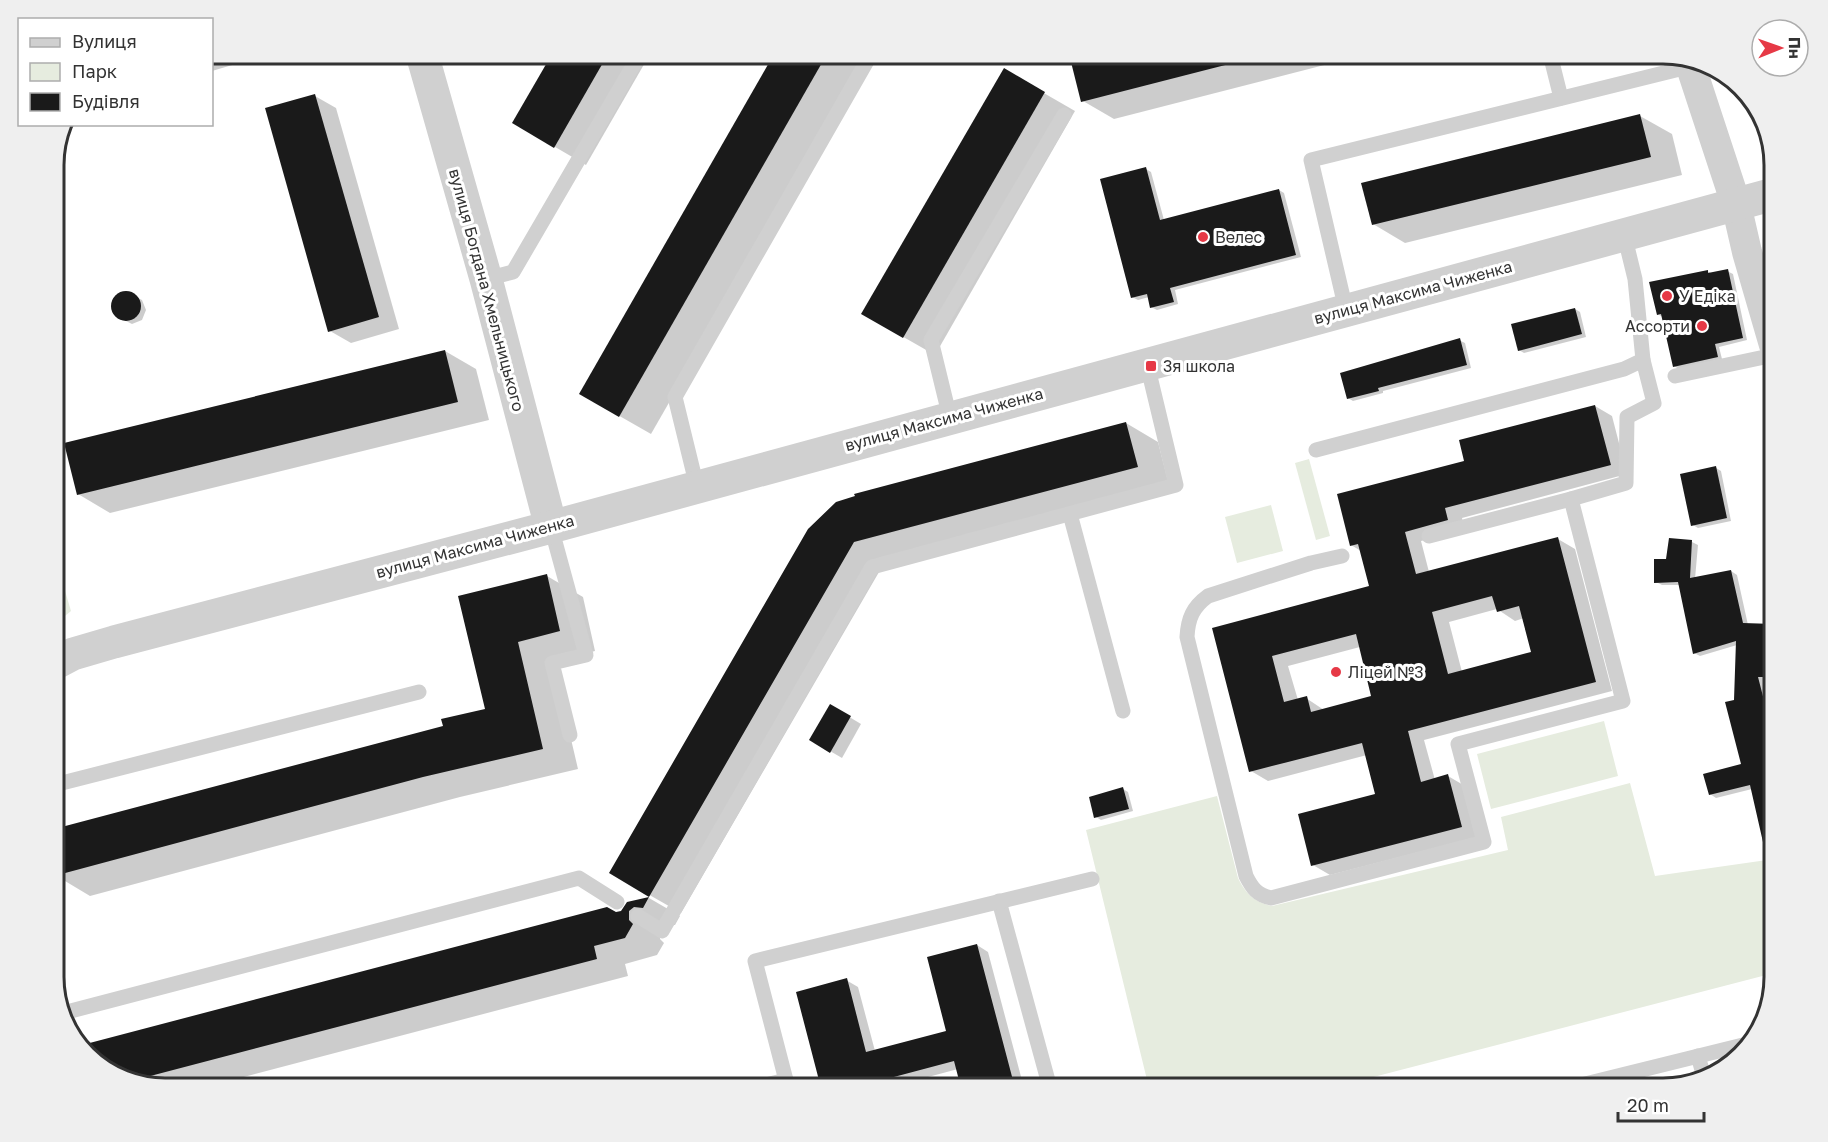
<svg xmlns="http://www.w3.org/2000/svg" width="1828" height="1142" font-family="'Golos Text',sans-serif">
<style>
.green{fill:#e6ecdf}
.shadow{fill:#0003;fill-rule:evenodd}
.building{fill:#1a1a1a;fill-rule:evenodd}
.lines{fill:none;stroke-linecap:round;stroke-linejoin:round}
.service{stroke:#d0d0d0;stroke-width:15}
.minor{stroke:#d0d0d0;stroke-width:30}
.tertiary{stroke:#d0d0d0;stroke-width:33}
.poi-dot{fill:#e63946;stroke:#fff;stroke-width:2}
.labels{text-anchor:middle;stroke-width:6;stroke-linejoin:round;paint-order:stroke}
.poi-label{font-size:16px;fill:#333;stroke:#fff;text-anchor:start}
.street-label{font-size:16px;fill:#333;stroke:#fff}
.rim{fill:none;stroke:#333;stroke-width:3}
</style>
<rect width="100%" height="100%" fill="#fff"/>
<!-- green -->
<g class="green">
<path d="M1309,459l21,77 -14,4 -21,-77z"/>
<path d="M1271,505l12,46 -46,12 -12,-46z"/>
<path d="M54,554l17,57 -17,14z"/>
<path d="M1604,721l14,55 -127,33 -14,-55z"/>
<path d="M1630,783l25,93 119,-17v114l-443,115h-182l-63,-258 131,-34 21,82c8,16 16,24 34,28l236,-56 -7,-33z"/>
</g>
<!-- shadow -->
<g class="shadow">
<path d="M212,54h58l-58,17z"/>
<path d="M554,54h96l-64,111 -72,-42z"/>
<path d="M776,54h93l-218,380 -70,-40z"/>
<path d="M1094,54h273l-253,65 -31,-18z"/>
<path d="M1004,70l71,41 -140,244 -72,-41z"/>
<path d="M315,96l21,12 63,221 -48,14 -21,-12z"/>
<path d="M1748,98l11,12 7,23 -11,-7z"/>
<path d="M1640,116l32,18 10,41 -277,68 -32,-19z"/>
<path d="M1146,169l5,3 13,48 115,-30 5,3 17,64 -126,33 3,14 -21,6 -6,-3 -2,-10 -11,3 -6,-3z"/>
<path d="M1707,271l6,3 14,-3 6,3 14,66 -28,7 3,12 -43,10 -5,-3 -11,-49 -4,-2z"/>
<path d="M126,292l16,8 4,10 -4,10 -10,4 -16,-8 -4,-10 4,-10z"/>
<path d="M1575,309l5,3 6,25 -62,16 -5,-3z"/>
<path d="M1459,340l6,3 6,25 -88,23v2l-30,8 -5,-3z"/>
<path d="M445,351l31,18 13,51 -379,93 -32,-19z"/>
<path d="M1595,406l17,10 15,58 -165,44 3,12 -44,11 8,31 129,-33 17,10 37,142 -188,49 11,40 13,-4 17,10 13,51 -148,38 -17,-10 64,-70 -10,-40 -99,26 -17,-10 -37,-142 157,-42 -10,-36 -10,-6 115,-83zM1497,609l18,12 9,-3 9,35 -71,19 -13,-50zM1360,647l13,50 -49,13 -18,-12 -8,2 -10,-34z"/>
<path d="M1126,423l32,19 11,43 -283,75 -205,353 -70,-40 198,-343z"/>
<path d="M1716,468l5,3 10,50 -33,7 -5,-3z"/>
<path d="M1692,542l6,3 -3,34 36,-8 6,4 11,50 26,2v53h-11l11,46v123l-22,-60 -36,9 -6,-4 33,-29 -8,-64 2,-56 -37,11 -6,-3 -14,-68h-18l-6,-3 12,-22z"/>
<path d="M547,576l36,21 12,54 -42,11 25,107 -118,28 -370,99 -35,-21 390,-147 42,-18z"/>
<path d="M831,706l30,18 -19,34 -31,-18z"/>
<path d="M1123,789l5,3 5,19 -32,9 -5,-3z"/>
<path d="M649,898l31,18 -5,9h-9l-5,5 -1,9 4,4 -7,12 -32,9 3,12 -426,112h-36l-56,-15 -27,-27 524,-137 9,4 6,-1 6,-8z"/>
<path d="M977,945l11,7 36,136h-61l-5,-19 -71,19h-64l23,-108 12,7 17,64 73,-19z"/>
</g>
<!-- building -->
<g class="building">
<path d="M552,54h56l-54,94 -42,-25z"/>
<path d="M774,54h53l-208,363 -40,-23z"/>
<path d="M1088,54h148l1,8 -156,40 -11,-44z"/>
<path d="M1004,68l41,24 -142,246 -42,-24z"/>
<path d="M315,94l64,223 -51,15 -63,-224z"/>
<path d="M1640,114l11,43 -279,68 -11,-42z"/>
<path d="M1146,167l14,53 119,-31 17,66 -126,33 4,14 -24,6 -3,-14 -16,4 -31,-119z"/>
<path d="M1728,269l15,69 -28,6 3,13 -45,10 -12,-53 -4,1 -8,-33 59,-12v3z"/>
<circle cx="126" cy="306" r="15"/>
<path d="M1575,308l7,26 -64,17 -7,-27z"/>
<path d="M1460,338l7,27 -89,23 1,3 -32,8 -7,-26z"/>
<path d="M445,350l13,52 -381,93 -13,-52z"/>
<path d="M1595,405l16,60 -166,43 3,12 -43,12 11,42 142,-37 38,145 -188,49 13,51 27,-8 14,53 -151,39 -13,-52 77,-20 -13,-51 -113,29 -37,-144 157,-42 -11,-42 -8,2 -13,-52 127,-33 -5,-21zM1492,596l5,16 22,-6 12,46 -83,22 -16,-62zM1356,634l15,62 -60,16 -4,-16 -23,6 -12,-46z"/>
<path d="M1126,422l12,45 -284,75 -205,355 -40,-24 199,-344 28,-27 19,-6 -1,-2z"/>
<path d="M1716,466l11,52 -36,8 -11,-52z"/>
<path d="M1669,538l23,2 -2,38 41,-8 12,53 31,1 -3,53h-13l16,62v111l-9,1 -15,-66 -41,10 -6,-21 38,-10 -16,-62 9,-2 2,-59 -43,13 -15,-72 -24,1v-24h12z"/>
<path d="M547,574l13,57 -42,11 25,107 -120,28 -369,99v-47l389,-103 -2,-7 44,-10 -27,-113z"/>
<path d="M830,704l21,12 -21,37 -21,-13z"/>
<path d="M1123,787l6,22 -35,9 -5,-21z"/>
<path d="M649,897l-6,11 -9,-1 -5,4v9l4,4 -8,14 -31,8 3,13 -462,121 -25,-7 -28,-28 525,-138 9,5 5,-1 6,-9z"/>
<path d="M977,944l38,144h-54l-7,-27 -79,21 2,6h-56l-25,-96 51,-14 19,74 80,-21 -19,-74z"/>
</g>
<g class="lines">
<!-- service -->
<g class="service">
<path d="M1550,54l11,44"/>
<path d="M486,279l27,-7 127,-218"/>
<path d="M1346,310l-35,-150 385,-95"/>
<path d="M1675,376l99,-21"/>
<path d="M950,418l-19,-78 133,-225"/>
<path d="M1316,450l308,-81 19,-9"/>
<path d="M697,487l-22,-90 196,-343"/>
<path d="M1070,514l53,197"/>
<path d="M551,527l35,128 -34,8 18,72"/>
<path d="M1429,536l142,-37"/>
<path d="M1342,556l-31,7 -103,33c-15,11 -20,22 -21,41l59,239c6,12 11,19 25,22l213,-56 -26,-98 165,-43 -52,-202 55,-16 1,-66 27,-14 -11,-43 -8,-81 -11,-45"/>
<path d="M54,785l365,-93"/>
<path d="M999,901l51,187"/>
<path d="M638,916l24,15 210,-364 304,-82 -29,-121"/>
<path d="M63,1013l516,-135 38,24"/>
<path d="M1698,1056l6,21"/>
<path d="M754,1088l32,-8"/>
<path d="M788,1088l-33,-127 337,-82"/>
<path d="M1569,1088l178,-44"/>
</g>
<!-- minor -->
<path class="minor" d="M1689,61l47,143 11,48 27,93"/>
<!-- tertiary -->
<g class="tertiary">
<path d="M422,54l64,225 65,248"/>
<path d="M54,664l19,-10 41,-12 437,-115 1223,-333"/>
</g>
</g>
<!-- markers -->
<g class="poi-dot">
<circle cx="1203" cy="237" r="6"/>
<circle cx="1667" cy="296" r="6"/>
<circle cx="1702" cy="326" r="6"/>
<rect x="1145" y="360" width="12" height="12" rx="3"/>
<circle cx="1336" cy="672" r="6"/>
</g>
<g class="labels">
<!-- poi labels -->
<g class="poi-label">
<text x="1215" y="243">Велес</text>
<text x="1679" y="302">У Едіка</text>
<text x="1690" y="332" text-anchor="end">Ассорти</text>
<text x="1163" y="372">3я школа</text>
<text x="1348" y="678">Ліцей №3</text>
</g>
<!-- street labels -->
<g class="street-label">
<text transform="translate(487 290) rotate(75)" y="6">вулиця Богдана Хмельницького</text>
<text transform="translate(1413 292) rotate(-15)" y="6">вулиця Максима Чиженка</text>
<text transform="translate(944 419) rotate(-15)" y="6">вулиця Максима Чиженка</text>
<text transform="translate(475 546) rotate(-15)" y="6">вулиця Максима Чиженка</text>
</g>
</g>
<!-- crop -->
<path d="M0 0H1828V1142H0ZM165 64H1663A101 101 0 0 1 1764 165V977A101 101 0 0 1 1663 1078H165A101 101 0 0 1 64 977V165A101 101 0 0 1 165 64Z" fill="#efefef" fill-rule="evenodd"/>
<path class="rim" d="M165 64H1663A101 101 0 0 1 1764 165V977A101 101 0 0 1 1663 1078H165A101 101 0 0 1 64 977V165A101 101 0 0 1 165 64Z"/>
<!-- legend -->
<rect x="18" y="18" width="195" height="108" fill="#ffffff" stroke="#adadad" stroke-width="1.5"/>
<rect x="30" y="38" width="30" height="9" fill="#d0d0d0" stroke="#adadad" stroke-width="1.5"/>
<text x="72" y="48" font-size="18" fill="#333333">Вулиця</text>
<rect x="30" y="63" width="30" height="18" fill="#e6ecdf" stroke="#adadad" stroke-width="1.5"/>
<text x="72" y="78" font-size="18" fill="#333333">Парк</text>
<rect x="30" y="93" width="30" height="18" fill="#1a1a1a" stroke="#adadad" stroke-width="1.5"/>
<text x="72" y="108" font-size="18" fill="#333333">Будівля</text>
<!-- north arrow -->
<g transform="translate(1780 48) rotate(89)"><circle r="28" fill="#ffffff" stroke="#adadad" stroke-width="1.5"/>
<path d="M0-4.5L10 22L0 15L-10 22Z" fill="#e63946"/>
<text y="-9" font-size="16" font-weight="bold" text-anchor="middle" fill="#333333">Пн</text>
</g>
<!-- scale -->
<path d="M1618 1112v9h86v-9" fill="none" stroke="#333333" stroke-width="3"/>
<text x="1627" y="1112" font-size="18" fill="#333333" stroke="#ffffff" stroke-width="4.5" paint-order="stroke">20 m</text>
</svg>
